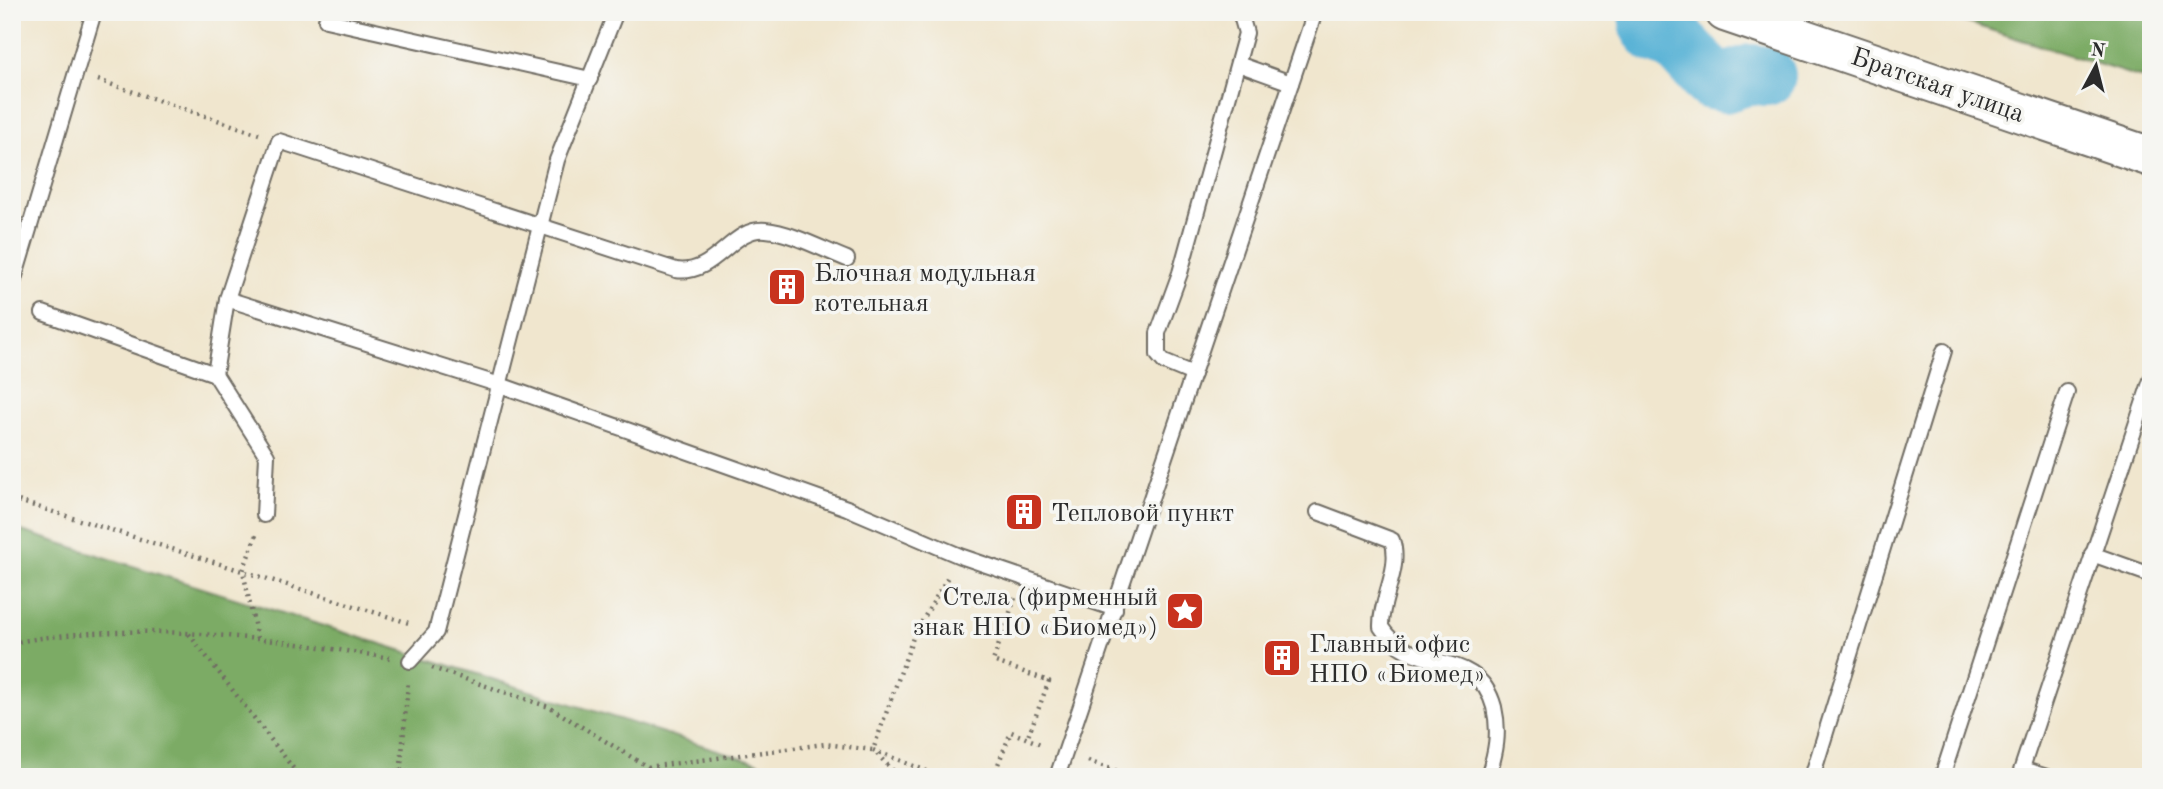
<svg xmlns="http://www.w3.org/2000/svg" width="2163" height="789" font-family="'Old Standard TT',serif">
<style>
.forest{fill:#7cab65;stroke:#546b48;stroke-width:2}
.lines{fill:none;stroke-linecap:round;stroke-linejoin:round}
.river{stroke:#58b2d6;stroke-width:60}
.service-casing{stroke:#706c64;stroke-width:18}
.secondary-casing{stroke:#706c64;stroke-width:42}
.path{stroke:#706c64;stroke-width:4.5;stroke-dasharray:2 5;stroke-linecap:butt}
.service{stroke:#fff;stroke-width:14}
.secondary{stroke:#fff;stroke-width:38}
.labels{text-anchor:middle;stroke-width:7;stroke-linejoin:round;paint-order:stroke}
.street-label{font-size:26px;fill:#2b2b2b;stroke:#f6f6f2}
.poi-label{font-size:26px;fill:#2b2b2b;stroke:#f6f6f2;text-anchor:start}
</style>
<rect width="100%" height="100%" fill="#f6f6f2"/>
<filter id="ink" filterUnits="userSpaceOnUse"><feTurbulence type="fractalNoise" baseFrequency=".0143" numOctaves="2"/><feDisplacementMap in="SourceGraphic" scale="14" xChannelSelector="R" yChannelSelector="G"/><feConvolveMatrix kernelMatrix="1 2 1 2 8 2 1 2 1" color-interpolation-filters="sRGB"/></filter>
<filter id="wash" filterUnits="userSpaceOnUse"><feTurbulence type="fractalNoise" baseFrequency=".00686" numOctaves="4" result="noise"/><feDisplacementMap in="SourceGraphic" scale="28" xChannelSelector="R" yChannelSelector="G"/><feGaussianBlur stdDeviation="1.57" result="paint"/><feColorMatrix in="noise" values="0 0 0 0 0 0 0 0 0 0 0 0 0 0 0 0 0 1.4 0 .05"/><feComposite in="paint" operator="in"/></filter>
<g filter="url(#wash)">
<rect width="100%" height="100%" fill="#f0e6ce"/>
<!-- forest -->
<g class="forest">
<path d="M1934,12h217v69z"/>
<path d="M12,528l747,235 10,14h-757z"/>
</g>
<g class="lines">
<!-- river -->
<path class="river" d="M1648,15l2,12 6,7 22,9 33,37 14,3 26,-9 15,2"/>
</g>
</g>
<g filter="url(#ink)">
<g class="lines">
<defs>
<g id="service">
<path d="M326,20l264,59"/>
<path d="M1238,64l53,19"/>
<path d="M12,286l82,-274"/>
<path d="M227,299l52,-158 397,129c39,6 56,-44 90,-40 24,2 58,20 81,29"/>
<path d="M43,313l172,61 12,-75 273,86 347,123 113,48 155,53"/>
<path d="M215,374l52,82 -3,59"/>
<path d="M1193,374l-29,-12 -6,-7v-22l22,-60 66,-240 -6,-21"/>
<path d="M1318,512l74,28c10,28 -12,59 -11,87 32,50 96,18 113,80 6,26 2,45 -6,70"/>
<path d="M2092,554l59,21"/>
<path d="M410,661l26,-29 121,-472 59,-148"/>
<path d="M2022,769l25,8"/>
<path d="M1057,777l258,-765"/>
<path d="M1812,777l132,-426"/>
<path d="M1942,777l125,-385"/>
<path d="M2019,777l132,-397"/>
</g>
<path id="secondary" d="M1725,12l426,145"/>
</defs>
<!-- service casing -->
<use href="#service" class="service-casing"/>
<!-- secondary casing -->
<use href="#secondary" class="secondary-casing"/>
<!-- path -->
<g class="path">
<path d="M98,80l161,54"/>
<path d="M12,499l400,125"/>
<path d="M256,535l-13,36 14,67"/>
<path d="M1015,598l-22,63 56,20 -22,58"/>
<path d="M189,634l111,143"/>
<path d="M12,643c122,-24 256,-5 378,15"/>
<path d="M432,668l117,39 99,60 7,10"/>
<path d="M873,750l69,27"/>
<path d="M877,754l22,23"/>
<path d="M1088,761l41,14"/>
<path d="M648,767l177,-23 48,6 41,-115 35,-60"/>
<path d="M400,777l8,-94"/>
<path d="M993,777l18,-45 32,13"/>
</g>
<!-- service -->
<use href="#service" class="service"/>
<!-- secondary -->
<use href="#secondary" class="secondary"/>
</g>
</g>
<!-- icons -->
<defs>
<symbol id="building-square" viewBox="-11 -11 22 22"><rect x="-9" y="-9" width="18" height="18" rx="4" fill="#c8321e" stroke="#f6f6f2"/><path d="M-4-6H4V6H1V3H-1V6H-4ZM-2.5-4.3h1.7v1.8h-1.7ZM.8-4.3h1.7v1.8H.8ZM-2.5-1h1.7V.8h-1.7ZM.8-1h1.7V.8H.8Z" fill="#fff"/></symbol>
<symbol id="sight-square" viewBox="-11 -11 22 22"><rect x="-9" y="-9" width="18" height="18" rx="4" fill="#c8321e" stroke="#f6f6f2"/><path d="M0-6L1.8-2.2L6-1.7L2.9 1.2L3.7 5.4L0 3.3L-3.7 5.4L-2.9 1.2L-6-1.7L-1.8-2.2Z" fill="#fff"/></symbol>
</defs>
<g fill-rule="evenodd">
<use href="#building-square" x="765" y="265" width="44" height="44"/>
<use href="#building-square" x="1002" y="490" width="44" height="44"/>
<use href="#sight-square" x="1163" y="589" width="44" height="44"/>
<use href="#building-square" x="1260" y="636" width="44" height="44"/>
</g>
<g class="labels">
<!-- street labels -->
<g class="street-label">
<text transform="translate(1938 84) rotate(19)" y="9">Братская улица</text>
</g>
<!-- poi labels -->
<g class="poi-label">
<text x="814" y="281">Блочная модульная<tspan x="814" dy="30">котельная</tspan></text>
<text x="1051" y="521">Тепловой пункт</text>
<text x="1158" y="605" text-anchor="end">Стела (фирменный<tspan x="1158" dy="30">знак НПО «Биомед»)</tspan></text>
<text x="1309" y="652">Главный офис<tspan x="1309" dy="30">НПО «Биомед»</tspan></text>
</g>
</g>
<!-- margin -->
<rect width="2163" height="789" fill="none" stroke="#f6f6f2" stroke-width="42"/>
<!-- north arrow -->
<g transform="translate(2096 66) rotate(7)" stroke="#f6f6f2" stroke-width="5" paint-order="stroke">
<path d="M0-5L12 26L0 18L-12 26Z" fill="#2b2b2b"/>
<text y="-10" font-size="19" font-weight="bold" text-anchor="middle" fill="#2b2b2b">N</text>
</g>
</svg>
